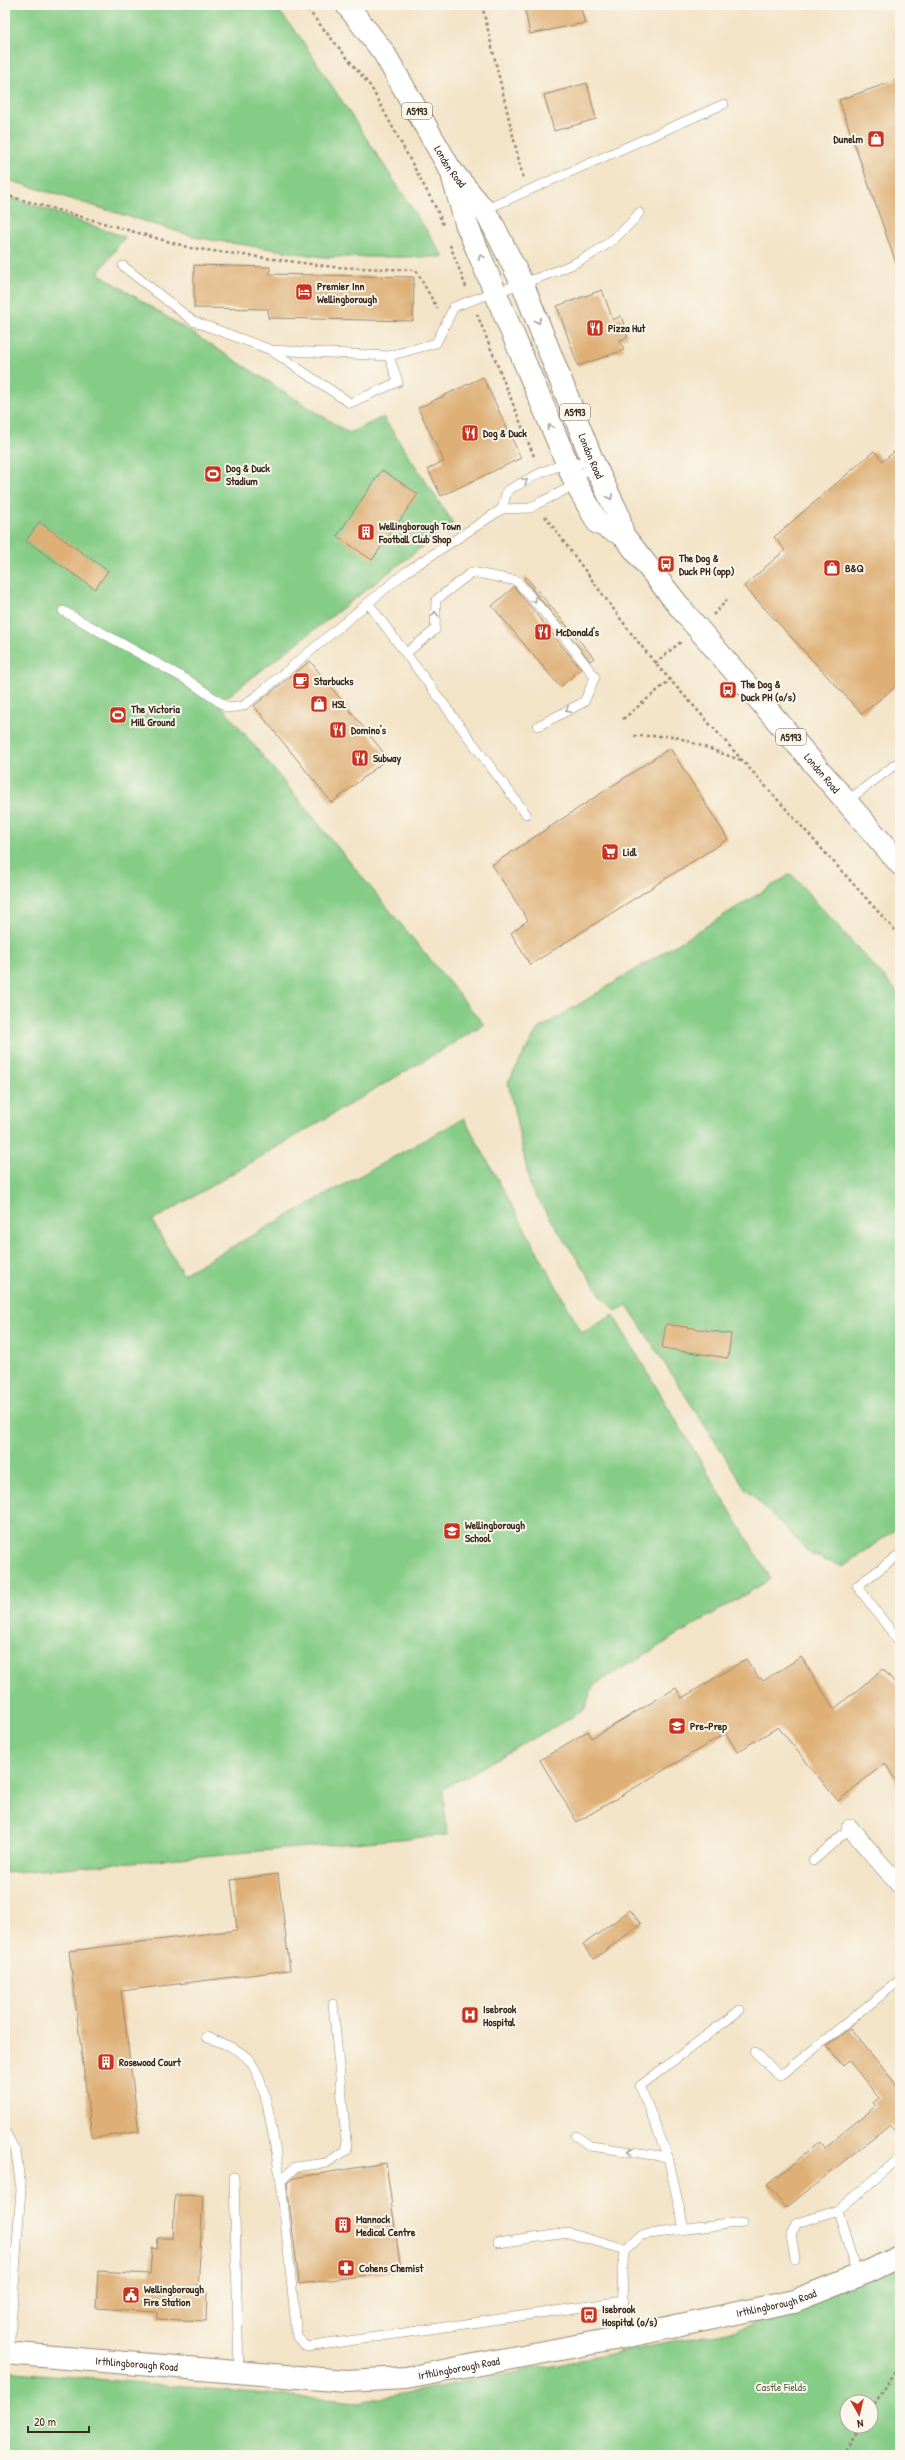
<svg xmlns="http://www.w3.org/2000/svg" width="905" height="2460" font-family="'Patrick Hand',sans-serif">
<style>
.green{fill:#85cc87;stroke:#607b52;fill-rule:evenodd}
.building{fill:#deb077}
.lines{fill:none;stroke-linecap:round;stroke-linejoin:round}
.service-casing{stroke:#978773;stroke-width:10}
.minor-casing{stroke:#978773;stroke-width:18}
.secondary-casing{stroke:#978773;stroke-width:24}
.primary-casing{stroke:#978773;stroke-width:24}
.path{stroke:#978773;stroke-width:2.5;stroke-dasharray:3 3;stroke-linecap:butt}
.service{stroke:#fff;stroke-width:9}
.minor{stroke:#fff;stroke-width:17}
.secondary{stroke:#fff;stroke-width:22}
.primary{stroke:#fff;stroke-width:22}
.oneway{stroke:#a79f9a}
.labels{text-anchor:middle;stroke-width:4;stroke-linejoin:round;paint-order:stroke}
.shield{fill:#fbf7ec;stroke:#75685c;stroke-width:1}
.shield-label{font-size:10px;font-weight:bold;fill:#3b2a1e}
.poi-label{font-size:11px;font-weight:bold;fill:#3b2a1e;stroke:#fbf7ec;text-anchor:start}
.street-label{font-size:11px;fill:#3b2a1e;stroke:#fbf7ec}
.park-label{font-size:11px;fill:#515b3e;stroke:#fbf7ec}
</style>
<rect width="100%" height="100%" fill="#fbf7ec"/>
<filter id="ink" filterUnits="userSpaceOnUse"><feTurbulence type="fractalNoise" baseFrequency=".025" numOctaves="2"/><feDisplacementMap in="SourceGraphic" scale="8" xChannelSelector="R" yChannelSelector="G"/><feConvolveMatrix kernelMatrix="1 2 1 2 8 2 1 2 1" color-interpolation-filters="sRGB"/></filter>
<filter id="wash" filterUnits="userSpaceOnUse"><feTurbulence type="fractalNoise" baseFrequency=".012" numOctaves="4" result="noise"/><feDisplacementMap in="SourceGraphic" scale="16" xChannelSelector="R" yChannelSelector="G"/><feGaussianBlur stdDeviation="0.9" result="paint"/><feColorMatrix in="noise" values="0 0 0 0 0 0 0 0 0 0 0 0 0 0 0 0 0 1.4 0 .05"/><feComposite in="paint" operator="in"/></filter>
<g filter="url(#wash)">
<rect width="100%" height="100%" fill="#f3e4c8"/>
<!-- green -->
<g class="green">
<path d="M5,5h269l26,32 144,220h-121l-124,-19 -194,-59z"/>
<path d="M5,195l120,42 -27,36 251,160 34,-16 70,106 -234,180 265,322 -332,196 31,53 281,-156 118,215 31,-18 158,264 -177,106 -10,25 -141,79 4,46 -442,38z"/>
<path d="M791,874l109,121v531l-57,41 -31,-12 -67,-67 -118,-183 -11,6 -14,-14 -71,-108 -23,-107 29,-52z"/>
<path d="M900,2265v190h-895v-84l354,31 378,-72zM847,2402h24v24h-24z"/>
</g>
<g id="blocks">
<!-- building -->
<g class="building">
<path d="M524,5h56l5,18 -55,11z"/>
<path d="M900,79v187h-3l-58,-166z"/>
<path d="M587,83l9,36 -42,12 -10,-36z"/>
<path d="M194,265l76,2v7l144,3 -1,44 -145,-3v-9l-74,-1z"/>
<path d="M602,290l11,30 8,-4 7,21 -8,3 4,10 -46,16 -21,-60z"/>
<path d="M483,377l38,81 -80,38 -13,-27 16,-8 -26,-53z"/>
<path d="M900,447v236l-38,31 -118,-128 41,-36 -11,-13 100,-86 9,10z"/>
<path d="M382,470l36,24 -46,66 -35,-24z"/>
<path d="M39,522l69,49 -13,18 -69,-48z"/>
<path d="M526,577l68,81 -4,3 -66,-82z"/>
<path d="M514,587l67,82 -21,18 -68,-81z"/>
<path d="M310,661l78,97 -56,45 -78,-97z"/>
<path d="M670,748l58,91 -198,126 -19,-32 17,-13 -36,-55z"/>
<path d="M666,1324l65,10 -3,24 -66,-10z"/>
<path d="M801,1657l33,52 49,-40 17,20v99l-15,-25 -47,38 -60,-74 -41,25 -11,-19 -149,89 -37,-62 48,-29 4,7 84,-50 6,10 64,-39 13,20 2,-1 2,3z"/>
<path d="M278,1874l12,96 -169,21 18,141 -47,6 -23,-187 168,-21 -6,-50z"/>
<path d="M630,1910l11,14 -47,35 -11,-14z"/>
<path d="M850,2028l50,61v47l-10,-12 -104,84 -19,-23 53,-43 4,6 52,-42 -3,-3 6,-5 -30,-37 -6,5 -16,-20z"/>
<path d="M386,2163l15,108 -102,13 -12,-101 6,-5z"/>
<path d="M175,2195l28,1 -5,95 9,1 -1,29 -49,-2v-7l-61,-4 2,-37 52,3 2,-26 5,1 1,-11h15z"/>
</g>
</g>
</g>
<g filter="url(#ink)">
<use href="#blocks" fill-opacity="0" stroke="#978773" stroke-width="1"/>
<g class="lines">
<defs>
<g id="service">
<path d="M484,210l240,-106"/>
<path d="M123,266l70,55 78,29 118,6 47,-13 18,-36c66,-27 138,-34 185,-94"/>
<path d="M272,351l78,52 48,-21 -9,-26"/>
<path d="M502,509l5,-18c33,-19 47,-28 86,-29"/>
<path d="M63,611l126,70 39,27 15,-2 17,-13 108,-90"/>
<path d="M406,653l29,-23 1,-30 36,-28 45,9 38,44 40,52 -11,25 -46,24"/>
<path d="M847,801l53,-40"/>
<path d="M526,814l-158,-211 38,-31 96,-63 28,-1 7,-4 30,-15 26,-26"/>
<path d="M900,1554l-43,32 43,57"/>
<path d="M813,1861l37,-33"/>
<path d="M333,2004l14,146 -21,13 -31,4 -14,14 16,156 10,10 317,-46"/>
<path d="M206,2037c15,6 33,11 43,23 20,24 25,89 32,121"/>
<path d="M755,2052l25,24 120,-96"/>
<path d="M5,2132l11,20 5,37 -12,164"/>
<path d="M576,2136l14,10 78,11"/>
<path d="M234,2177l5,196"/>
<path d="M838,2210l19,66"/>
<path d="M684,2229l-16,-72 -28,-71 100,-76"/>
<path d="M498,2243l70,-10 58,17"/>
<path d="M795,2260l-4,-26 6,-11 41,-13 62,-52"/>
<path d="M624,2337l-2,-69 4,-18 15,-15 102,-13"/>
</g>
<path id="minor" d="M850,1828l50,58"/>
<g id="secondary">
<path id="s1" d="M5,2353l341,28 60,-3 218,-41 170,-36 76,-30 30,-15"/>
</g>
<g id="primary">
<path id="s2" d="M347,5l37,48 66,116 34,41 10,17 29,58 70,177 25,52 5,21 60,76 217,253"/>
<path d="M453,178l13,45 109,259 23,41 25,12"/>
</g>
</defs>
<!-- service casing -->
<use href="#service" class="service-casing"/>
<!-- minor casing -->
<use href="#minor" class="minor-casing"/>
<!-- secondary casing -->
<use href="#secondary" class="secondary-casing"/>
<!-- primary casing -->
<use href="#primary" class="primary-casing"/>
<!-- path -->
<g class="path">
<path d="M304,5l67,82 66,123 6,15"/>
<path d="M482,5l41,173"/>
<path d="M5,195l186,53 142,19 83,3 21,38"/>
<path d="M450,245l16,42"/>
<path d="M477,314l58,145"/>
<path d="M545,516l86,117 24,30 245,273"/>
<path d="M713,615l16,-17"/>
<path d="M655,663l27,-22"/>
<path d="M623,719l47,-39"/>
<path d="M634,736h40l69,25"/>
<path d="M871,2409l29,-44"/>
<path d="M841,2455l19,-29"/>
</g>
<!-- service -->
<use href="#service" class="service"/>
<!-- minor -->
<use href="#minor" class="minor"/>
<!-- secondary -->
<use href="#secondary" class="secondary"/>
<!-- primary -->
<use href="#primary" class="primary"/>
</g>
<!-- one-way arrows -->
<defs><path id="oneway-chevron" d="M-2-3.5L2.5 0L-2 3.5" fill="none" stroke-width="1.6" stroke-linecap="round" stroke-linejoin="round"/></defs>
<g class="oneway">
<use href="#oneway-chevron" transform="translate(481 257) rotate(-114)"/>
<use href="#oneway-chevron" transform="translate(538 321) rotate(67)"/>
<use href="#oneway-chevron" transform="translate(550 427) rotate(-113)"/>
<use href="#oneway-chevron" transform="translate(525 481) rotate(-30)"/>
<use href="#oneway-chevron" transform="translate(610 497) rotate(64)"/>
<use href="#oneway-chevron" transform="translate(534 600) rotate(48)"/>
<use href="#oneway-chevron" transform="translate(435 614) rotate(-88)"/>
<use href="#oneway-chevron" transform="translate(568 710) rotate(153)"/>
<use href="#oneway-chevron" transform="translate(630 2151) rotate(-172)"/>
</g>
</g>
<!-- icons -->
<defs>
<symbol id="shop-square" viewBox="-11 -11 22 22"><rect x="-9" y="-9" width="18" height="18" rx="4" fill="#c8321e" stroke="#fbf7ec"/><path d="M-5-2.5h2.3a2.7 3.5 0 0 1 5.4 0H5L5.5 6h-11ZM-1.5-2.5h3a1.5 2.3 0 0 0-3 0Z" fill="#fff"/></symbol>
<symbol id="hotel-square" viewBox="-11 -11 22 22"><rect x="-9" y="-9" width="18" height="18" rx="4" fill="#c8321e" stroke="#fbf7ec"/><path d="M-6-4.5h1.5V1H6V5H4.5V3h-9V5H-6ZM-4 0a1.8 1.8 0 1 1 3.6 0ZM.5 0V-2.5h3Q6-2.5 6 0Z" fill="#fff"/></symbol>
<symbol id="restaurant-square" viewBox="-11 -11 22 22"><rect x="-9" y="-9" width="18" height="18" rx="4" fill="#c8321e" stroke="#fbf7ec"/><path d="M-5-6h1v4h1v-4h1v4h1v-4h1v5L-1.5 .5V6h-2V.5L-5-1ZM5-6V6H3V1.5H1.5Q1.5-4 5-6Z" fill="#fff"/></symbol>
<symbol id="stadium-square" viewBox="-11 -11 22 22"><rect x="-9" y="-9" width="18" height="18" rx="4" fill="#c8321e" stroke="#fbf7ec"/><path d="M0-5a6.5 5 0 1 0 0 10a6.5 5 0 1 0 0-10ZM-3.5-1.8h7v3.6h-7Z" fill="#fff"/></symbol>
<symbol id="building-square" viewBox="-11 -11 22 22"><rect x="-9" y="-9" width="18" height="18" rx="4" fill="#c8321e" stroke="#fbf7ec"/><path d="M-4-6H4V6H1V3H-1V6H-4ZM-2.5-4.3h1.7v1.8h-1.7ZM.8-4.3h1.7v1.8H.8ZM-2.5-1h1.7V.8h-1.7ZM.8-1h1.7V.8H.8Z" fill="#fff"/></symbol>
<symbol id="bus-square" viewBox="-11 -11 22 22"><rect x="-9" y="-9" width="18" height="18" rx="4" fill="#c8321e" stroke="#fbf7ec"/><path d="M-5-6H5V4H4V6H2V4H-2V6H-4V4H-5ZM-3.5-4V0h7V-4ZM-3.5 1.2v1.5H-2V1.2ZM2 1.2v1.5H3.5V1.2Z" fill="#fff"/></symbol>
<symbol id="cafe-square" viewBox="-11 -11 22 22"><rect x="-9" y="-9" width="18" height="18" rx="4" fill="#c8321e" stroke="#fbf7ec"/><path d="M-5.5-4.5H6V0H3Q3 3.5 0 3.5H-2.5Q-5.5 3.5-5.5 0ZM3-3.2v2h1.7v-2ZM-6 4.5H4V6H-6Z" fill="#fff"/></symbol>
<symbol id="supermarket-square" viewBox="-11 -11 22 22"><rect x="-9" y="-9" width="18" height="18" rx="4" fill="#c8321e" stroke="#fbf7ec"/><path d="M-6-5.5h2.5l.6 2H6L4.5 2H-2.5L-4.4-4H-6ZM-1.5 3.2a1.3 1.3 0 1 0 .1 0ZM3 3.2a1.3 1.3 0 1 0 .1 0Z" fill="#fff"/></symbol>
<symbol id="school-square" viewBox="-11 -11 22 22"><rect x="-9" y="-9" width="18" height="18" rx="4" fill="#c8321e" stroke="#fbf7ec"/><path d="M0-5L7-2L0 1L-7-2ZM-4 1L0 2.5L4 1V4Q0 6-4 4Z" fill="#fff"/></symbol>
<symbol id="hospital-square" viewBox="-11 -11 22 22"><rect x="-9" y="-9" width="18" height="18" rx="4" fill="#c8321e" stroke="#fbf7ec"/><path d="M-5-5h3v3.5h4V-5h3V5h-3V1.5h-4V5h-3Z" fill="#fff"/></symbol>
<symbol id="pharmacy-square" viewBox="-11 -11 22 22"><rect x="-9" y="-9" width="18" height="18" rx="4" fill="#c8321e" stroke="#fbf7ec"/><path d="M-2-6h4v4h4v4h-4v4h-4v-4h-4v-4h4Z" fill="#fff"/></symbol>
<symbol id="civic-square" viewBox="-11 -11 22 22"><rect x="-9" y="-9" width="18" height="18" rx="4" fill="#c8321e" stroke="#fbf7ec"/><path d="M-.6-6.5H3V-4.5H.6V-3L4-1V1h2V6H-6V1h2V-1L-.6-3ZM-1.2 2.5V6h2.4V2.5Z" fill="#fff"/></symbol>
</defs>
<g fill-rule="evenodd">
<use href="#shop-square" x="866" y="129" width="20" height="20"/>
<use href="#hotel-square" x="294" y="282" width="20" height="20"/>
<use href="#restaurant-square" x="585" y="318" width="20" height="20"/>
<use href="#restaurant-square" x="460" y="423" width="20" height="20"/>
<use href="#stadium-square" x="203" y="464" width="20" height="20"/>
<use href="#building-square" x="356" y="522" width="20" height="20"/>
<use href="#bus-square" x="656" y="554" width="20" height="20"/>
<use href="#shop-square" x="822" y="558" width="20" height="20"/>
<use href="#restaurant-square" x="533" y="622" width="20" height="20"/>
<use href="#cafe-square" x="291" y="671" width="20" height="20"/>
<use href="#bus-square" x="718" y="680" width="20" height="20"/>
<use href="#shop-square" x="309" y="694" width="20" height="20"/>
<use href="#stadium-square" x="108" y="705" width="20" height="20"/>
<use href="#restaurant-square" x="328" y="720" width="20" height="20"/>
<use href="#restaurant-square" x="350" y="748" width="20" height="20"/>
<use href="#supermarket-square" x="600" y="842" width="20" height="20"/>
<use href="#school-square" x="442" y="1521" width="20" height="20"/>
<use href="#school-square" x="667" y="1716" width="20" height="20"/>
<use href="#hospital-square" x="460" y="2005" width="20" height="20"/>
<use href="#building-square" x="96" y="2052" width="20" height="20"/>
<use href="#building-square" x="333" y="2215" width="20" height="20"/>
<use href="#pharmacy-square" x="336" y="2258" width="20" height="20"/>
<use href="#civic-square" x="121" y="2285" width="20" height="20"/>
<use href="#bus-square" x="579" y="2305" width="20" height="20"/>
</g>
<g class="labels">
<!-- shield labels -->
<g class="shield">
<rect x="402" y="103" width="30" height="16" rx="3"/>
<rect x="560" y="404" width="30" height="16" rx="3"/>
<rect x="776" y="729" width="30" height="16" rx="3"/>
</g>
<g class="shield-label">
<text x="417" y="115">A5193</text>
<text x="575" y="416">A5193</text>
<text x="791" y="741">A5193</text>
</g>
<!-- poi labels -->
<g class="poi-label">
<text x="863" y="143" text-anchor="end">Dunelm</text>
<text x="317" y="290">Premier Inn<tspan x="317" dy="13">Wellingborough</tspan></text>
<text x="608" y="332">Pizza Hut</text>
<text x="483" y="437">Dog &amp; Duck</text>
<text x="226" y="472">Dog &amp; Duck<tspan x="226" dy="13">Stadium</tspan></text>
<text x="379" y="530">Wellingborough Town<tspan x="379" dy="13">Football Club Shop</tspan></text>
<text x="679" y="562">The Dog &amp;<tspan x="679" dy="13">Duck PH (opp)</tspan></text>
<text x="845" y="572">B&amp;Q</text>
<text x="556" y="636">McDonald's</text>
<text x="314" y="685">Starbucks</text>
<text x="741" y="688">The Dog &amp;<tspan x="741" dy="13">Duck PH (o/s)</tspan></text>
<text x="332" y="708">HSL</text>
<text x="131" y="713">The Victoria<tspan x="131" dy="13">Mill Ground</tspan></text>
<text x="351" y="734">Domino's</text>
<text x="373" y="762">Subway</text>
<text x="623" y="856">Lidl</text>
<text x="465" y="1529">Wellingborough<tspan x="465" dy="13">School</tspan></text>
<text x="690" y="1730">Pre-Prep</text>
<text x="483" y="2013">Isebrook<tspan x="483" dy="13">Hospital</tspan></text>
<text x="119" y="2066">Rosewood Court</text>
<text x="356" y="2223">Mannock<tspan x="356" dy="13">Medical Centre</tspan></text>
<text x="359" y="2272">Cohens Chemist</text>
<text x="144" y="2293">Wellingborough<tspan x="144" dy="13">Fire Station</tspan></text>
<text x="602" y="2313">Isebrook<tspan x="602" dy="13">Hospital (o/s)</tspan></text>
</g>
<!-- street labels -->
<g class="street-label">
<text dy="4" stroke="none"><textPath href="#s2" startOffset="192">London Road</textPath></text>
<text dy="4" stroke="none"><textPath href="#s2" startOffset="516">London Road</textPath></text>
<text dy="4" stroke="none"><textPath href="#s2" startOffset="912">London Road</textPath></text>
<text dy="4" stroke="none"><textPath href="#s1" startOffset="780">Irthlingborough Road</textPath></text>
<text dy="4" stroke="none"><textPath href="#s1" startOffset="132">Irthlingborough Road</textPath></text>
<text dy="4" stroke="none"><textPath href="#s1" startOffset="456">Irthlingborough Road</textPath></text>
</g>
<!-- park labels -->
<g class="park-label">
<text x="781" y="2391">Castle Fields</text>
</g>
</g>
<!-- margin -->
<rect width="905" height="2460" fill="none" stroke="#fbf7ec" stroke-width="20"/>
<!-- north arrow -->
<g transform="translate(859 2414) rotate(172)"><circle r="19" fill="#fbf7ec" stroke="#aea59a"/>
<path d="M0-3L7 15L0 10L-7 15Z" fill="#c8321e"/>
<text y="-6" font-size="11" font-weight="bold" text-anchor="middle" fill="#3b2a1e">N</text>
</g>
<!-- scale -->
<path d="M28 2426v6h61v-6" fill="none" stroke="#3b2a1e" stroke-width="2"/>
<text x="34" y="2426" font-size="12" fill="#3b2a1e" stroke="#fbf7ec" stroke-width="3" paint-order="stroke">20 m</text>
</svg>
